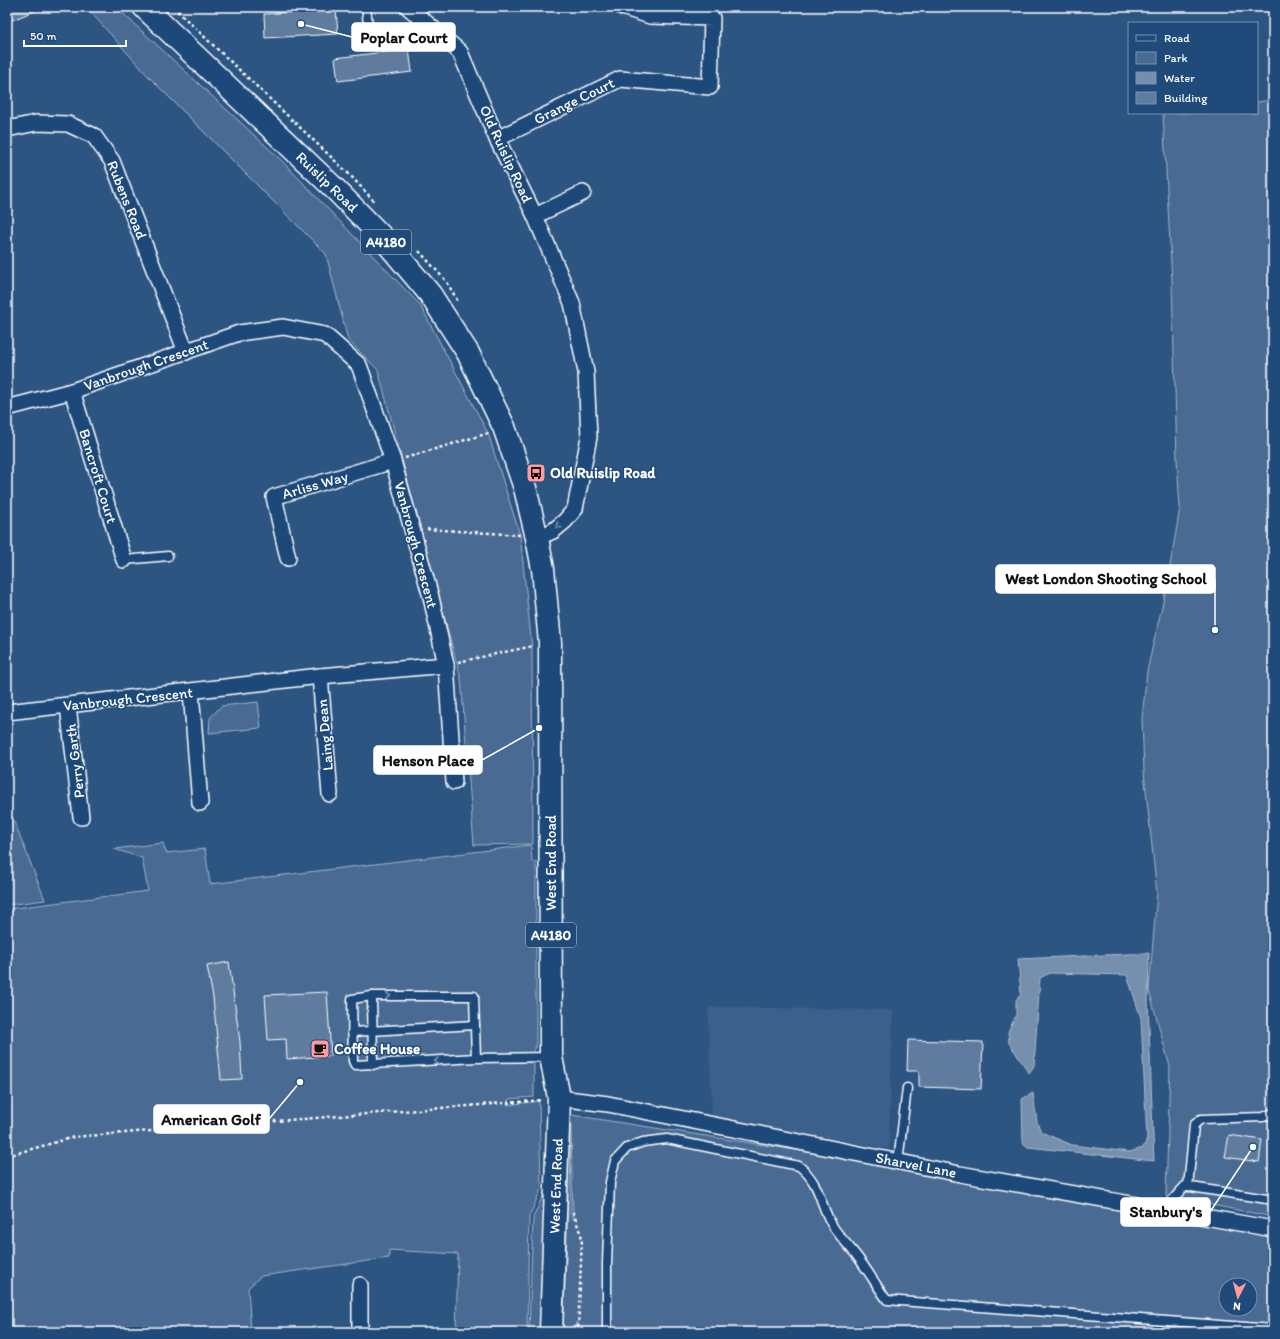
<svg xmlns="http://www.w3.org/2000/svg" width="1280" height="1339" font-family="Itim,sans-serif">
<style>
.built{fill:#3b618b}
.green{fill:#486b92;stroke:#a4b5c8;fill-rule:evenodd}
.water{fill:#748fad;stroke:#acbcce}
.building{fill:#5e7c9f;stroke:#fff}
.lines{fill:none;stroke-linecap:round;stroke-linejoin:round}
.lane-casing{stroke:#fff;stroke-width:11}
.street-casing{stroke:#fff;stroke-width:18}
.primary-casing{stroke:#fff;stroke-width:25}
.path{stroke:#fff;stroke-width:2.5;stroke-dasharray:3 3;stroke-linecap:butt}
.lane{stroke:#1f4a7a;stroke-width:8}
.street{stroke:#1f4a7a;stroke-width:15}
.primary{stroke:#1f4a7a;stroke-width:22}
.oneway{stroke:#7992af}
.labels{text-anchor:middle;stroke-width:3;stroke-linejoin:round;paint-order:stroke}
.shield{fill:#1f4a7a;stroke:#bcc9d7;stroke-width:1}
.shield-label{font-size:14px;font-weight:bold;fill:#fff}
.street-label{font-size:15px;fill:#fff;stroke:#1f4a7a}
.poi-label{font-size:15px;font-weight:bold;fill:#fff;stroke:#1f4a7a;text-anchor:start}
.leader{fill:none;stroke:#fff;stroke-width:1.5}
.callout-dot{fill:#fff;stroke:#1f4a7a;stroke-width:1.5}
.callout{fill:#fff;stroke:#fff;stroke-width:1.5}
.callout-label{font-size:16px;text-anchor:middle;font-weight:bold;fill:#111}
</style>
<rect width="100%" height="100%" fill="#2c5582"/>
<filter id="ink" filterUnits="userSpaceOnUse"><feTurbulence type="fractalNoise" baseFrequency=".025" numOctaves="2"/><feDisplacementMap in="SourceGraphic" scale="8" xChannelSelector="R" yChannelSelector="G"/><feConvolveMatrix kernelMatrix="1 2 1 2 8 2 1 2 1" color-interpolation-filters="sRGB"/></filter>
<g filter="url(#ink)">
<!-- built -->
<path class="built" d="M708,1007l185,3 -4,139 -177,-32z"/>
<!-- green -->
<g class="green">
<path d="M86,7h30l165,153 139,145 68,128 32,102 12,112 1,197 -59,1 -13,-166 -83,-309 -30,-30 -22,-86 -177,-177z"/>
<path d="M1273,100v1117l-107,-21 4,-129 -21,-77 8,-97 -13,-121 -2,-54 5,-47 19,-82 14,-81 -3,-48 -5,-178 -9,-169h94v-11z"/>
<path d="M258,702l3,26 -52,5 1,-15 11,-12z"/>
<path d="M12,816l33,84 -38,5v-88z"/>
<path d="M163,843l3,10 39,-4 5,35 321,-39 1,17 4,-1v187h-2v49l-25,2 -2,6 32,-4 2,88 -12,28 -2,115h-71l2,-78 -69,-4v8l-128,18 -13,12 3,44h-244v-423l141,-18 -6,-33 -28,-9z"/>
<path d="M565,1114l474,74 234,42v102h-697v-10l-1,10h-12l5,-121v-89l2,5 1,88 2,5 -2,-93zM1226,1285h24v24h-24z"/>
<path d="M546,1189l-2,143h-15l4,-114z"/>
</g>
<!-- water -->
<path class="water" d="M1149,953l-1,47 6,161 -126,-14 -5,-4 -1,-44 11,-6 4,29 4,10 31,13 57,7 14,-4 4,-9 -6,-121 -14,-43 -77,-2 -10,5 -6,88 -5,7 -20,-30 -1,-11 8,-17v-15l5,-6 -3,-35z"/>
<!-- building -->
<g class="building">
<path d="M7,7h37l-34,14z"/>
<path d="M336,9l2,25 -73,4 -1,-24z"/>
<path d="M409,49l3,23 -74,9 -3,-23z"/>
<path d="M229,962l11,80 2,37 -21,1 -8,-83 -6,-31z"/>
<path d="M327,992l4,64 -44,3 -1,-20 -18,1 -3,-45z"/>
<path d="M908,1040l75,2 -2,47 -62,-2v-16h-12z"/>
<path d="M1229,1135l33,5 -3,22 -34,-5z"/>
</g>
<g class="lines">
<defs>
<g id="lane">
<path d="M366,7l4,34"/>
<path d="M124,560l44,-4"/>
<path d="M372,996l1,69"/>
<path d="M352,1032l123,-7"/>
<path d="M476,1058l-2,-62h-102l-20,3 1,62 2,4 121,-7 74,-1"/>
<path d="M898,1162l9,-74"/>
<path d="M1188,1187l6,-62 7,-6 62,-2 10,-4"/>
<path d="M1163,1210l22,-24 88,14"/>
<path d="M607,1332v-69l3,-81 5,-21 12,-13 16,-6 24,-3 132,27c23,18 20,40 35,62 7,10 15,18 22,27 11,14 20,30 31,45l386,29"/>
</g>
<g id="street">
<path d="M408,7l52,45 37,87 38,77 37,87 14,69 3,65 -14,72 -10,12 -12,10 -16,7"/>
<path d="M7,129l29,-6 32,1 26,12 18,25 74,191"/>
<path d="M497,139l123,-60 90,8 2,-69 -62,-2 -28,-9"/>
<path d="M535,216l48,-23"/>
<path d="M72,391l52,169"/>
<path d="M7,408l65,-17 167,-58 44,-6 42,8 34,30 34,96 38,136 15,68 -126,11 -313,36"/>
<path d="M288,558l-14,-61 119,-36"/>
<path d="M446,665l8,117"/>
<path d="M320,676l10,118"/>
<path d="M191,692l9,111"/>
<path d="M68,706l13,111"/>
<path d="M559,1098l49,6 352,70 313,55"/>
<path d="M360,1332v-47"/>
</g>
<path id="primary" d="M144,7l192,183 46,47 48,57 38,59 36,74 21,61 12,50 6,31 7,74 1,414 8,41 -8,234"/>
</defs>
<!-- lane casing -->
<use href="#lane" class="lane-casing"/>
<!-- street casing -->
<use href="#street" class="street-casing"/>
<!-- primary casing -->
<use href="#primary" class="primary-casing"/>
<!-- path -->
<g class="path">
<path d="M173,7l176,167 25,27"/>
<path d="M419,251l28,31 11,20"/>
<path d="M405,458l84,-25"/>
<path d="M427,529l93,6"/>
<path d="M458,662l75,-16"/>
<path d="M7,1156l67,-19 469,-37"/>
<path d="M573,1212l9,26 -4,94"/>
</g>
<!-- lane -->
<use href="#lane" class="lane"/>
<!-- street -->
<use href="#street" class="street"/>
<!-- primary -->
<use href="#primary" class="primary"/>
</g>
<!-- one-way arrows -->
<defs><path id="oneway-chevron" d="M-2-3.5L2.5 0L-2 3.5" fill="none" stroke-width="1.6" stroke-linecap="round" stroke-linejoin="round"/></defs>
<g class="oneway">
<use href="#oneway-chevron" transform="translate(558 526) rotate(143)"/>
<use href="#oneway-chevron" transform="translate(388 996)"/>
<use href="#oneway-chevron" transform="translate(437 1061) rotate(176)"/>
</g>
</g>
<!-- icons -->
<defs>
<symbol id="bus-square" viewBox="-11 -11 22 22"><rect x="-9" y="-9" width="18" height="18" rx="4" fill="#ff9aa2" stroke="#1f4a7a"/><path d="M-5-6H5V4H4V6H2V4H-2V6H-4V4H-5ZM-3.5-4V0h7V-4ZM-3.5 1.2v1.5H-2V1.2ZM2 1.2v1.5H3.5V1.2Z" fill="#111"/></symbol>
<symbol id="cafe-square" viewBox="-11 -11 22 22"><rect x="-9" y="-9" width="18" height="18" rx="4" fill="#ff9aa2" stroke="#1f4a7a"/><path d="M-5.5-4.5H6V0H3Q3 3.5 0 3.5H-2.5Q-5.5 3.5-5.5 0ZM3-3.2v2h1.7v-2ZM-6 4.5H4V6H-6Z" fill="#111"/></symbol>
</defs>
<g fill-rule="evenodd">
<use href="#bus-square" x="525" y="462" width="22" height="22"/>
<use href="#cafe-square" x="309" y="1038" width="22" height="22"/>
</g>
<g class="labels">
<!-- shield labels -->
<g class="shield">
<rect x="361" y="230" width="50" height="24" rx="3"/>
<rect x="526" y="923" width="50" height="24" rx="3"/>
</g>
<g class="shield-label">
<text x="386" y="247">A4180</text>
<text x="551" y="940">A4180</text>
</g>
<!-- street labels -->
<g class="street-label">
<text transform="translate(574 101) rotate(-26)" y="5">Grange Court</text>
<text transform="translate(506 154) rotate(65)" y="5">Old Ruislip Road</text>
<text transform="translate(327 182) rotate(44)" y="5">Ruislip Road</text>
<text transform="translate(127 200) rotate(68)" y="5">Rubens Road</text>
<text transform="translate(146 365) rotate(-19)" y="5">Vanbrough Crescent</text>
<text transform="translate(98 476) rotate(73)" y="5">Bancroft Court</text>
<text transform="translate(315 485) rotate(-16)" y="5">Arliss Way</text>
<text transform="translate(416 545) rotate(75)" y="5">Vanbrough Crescent</text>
<text transform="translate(128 699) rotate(-6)" y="5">Vanbrough Crescent</text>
<text transform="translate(325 735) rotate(-95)" y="5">Laing Dean</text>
<text transform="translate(75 761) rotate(-97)" y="5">Perry Garth</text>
<text transform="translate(551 863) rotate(-90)" y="5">West End Road</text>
<text transform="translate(916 1165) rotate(11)" y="5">Sharvel Lane</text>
<text transform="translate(556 1186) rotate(-88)" y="5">West End Road</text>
</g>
<!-- poi labels -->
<g class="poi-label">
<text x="550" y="478">Old Ruislip Road</text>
<text x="334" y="1054">Coffee House</text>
</g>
</g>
<!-- callouts -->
<path class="leader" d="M301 24L352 37M1215 630L1215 579M539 728L482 760M300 1082L269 1119M1253 1147L1210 1212"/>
<g class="callout-dot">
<circle cx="301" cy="24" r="4"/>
<circle cx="1215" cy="630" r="4"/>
<circle cx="539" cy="728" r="4"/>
<circle cx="300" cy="1082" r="4"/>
<circle cx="1253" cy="1147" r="4"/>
</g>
<g class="callout">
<rect x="352" y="23" width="103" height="28" rx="4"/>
<rect x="996" y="565" width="219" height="28" rx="4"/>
<rect x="374" y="746" width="108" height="28" rx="4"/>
<rect x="154" y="1105" width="115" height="28" rx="4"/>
<rect x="1121" y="1198" width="89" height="28" rx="4"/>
</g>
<g class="callout-label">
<text x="404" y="43">Poplar Court</text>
<text x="1106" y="584">West London Shooting School</text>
<text x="428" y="766">Henson Place</text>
<text x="211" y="1125">American Golf</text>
<text x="1166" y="1217">Stanbury's</text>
</g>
<!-- margin -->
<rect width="1280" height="1339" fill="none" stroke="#1f4a7a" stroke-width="24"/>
<rect x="12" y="12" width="1256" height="1315" fill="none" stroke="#fff" stroke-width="1.5" filter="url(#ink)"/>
<!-- legend -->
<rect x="1128" y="22" width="130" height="92" fill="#1f4a7a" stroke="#7992af"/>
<rect x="1136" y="35" width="20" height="6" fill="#1f4a7a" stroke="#7992af"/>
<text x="1164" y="42" font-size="12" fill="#ffffff">Road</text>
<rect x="1136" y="52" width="20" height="12" fill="#486b92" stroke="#7992af"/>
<text x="1164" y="62" font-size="12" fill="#ffffff">Park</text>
<rect x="1136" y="72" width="20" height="12" fill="#748fad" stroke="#7992af"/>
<text x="1164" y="82" font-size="12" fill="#ffffff">Water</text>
<rect x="1136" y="92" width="20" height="12" fill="#5e7c9f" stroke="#7992af"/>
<text x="1164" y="102" font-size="12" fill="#ffffff">Building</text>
<!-- north arrow -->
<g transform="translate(1238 1297) rotate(186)"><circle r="19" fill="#1f4a7a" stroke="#7992af"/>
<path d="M0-3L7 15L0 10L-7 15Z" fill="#ff9aa2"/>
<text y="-6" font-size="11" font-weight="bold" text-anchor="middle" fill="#ffffff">N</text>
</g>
<!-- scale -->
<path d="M24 40v6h102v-6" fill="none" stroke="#ffffff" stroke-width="2"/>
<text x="30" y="40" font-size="12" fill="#ffffff" stroke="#1f4a7a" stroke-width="3" paint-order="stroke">50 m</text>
</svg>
